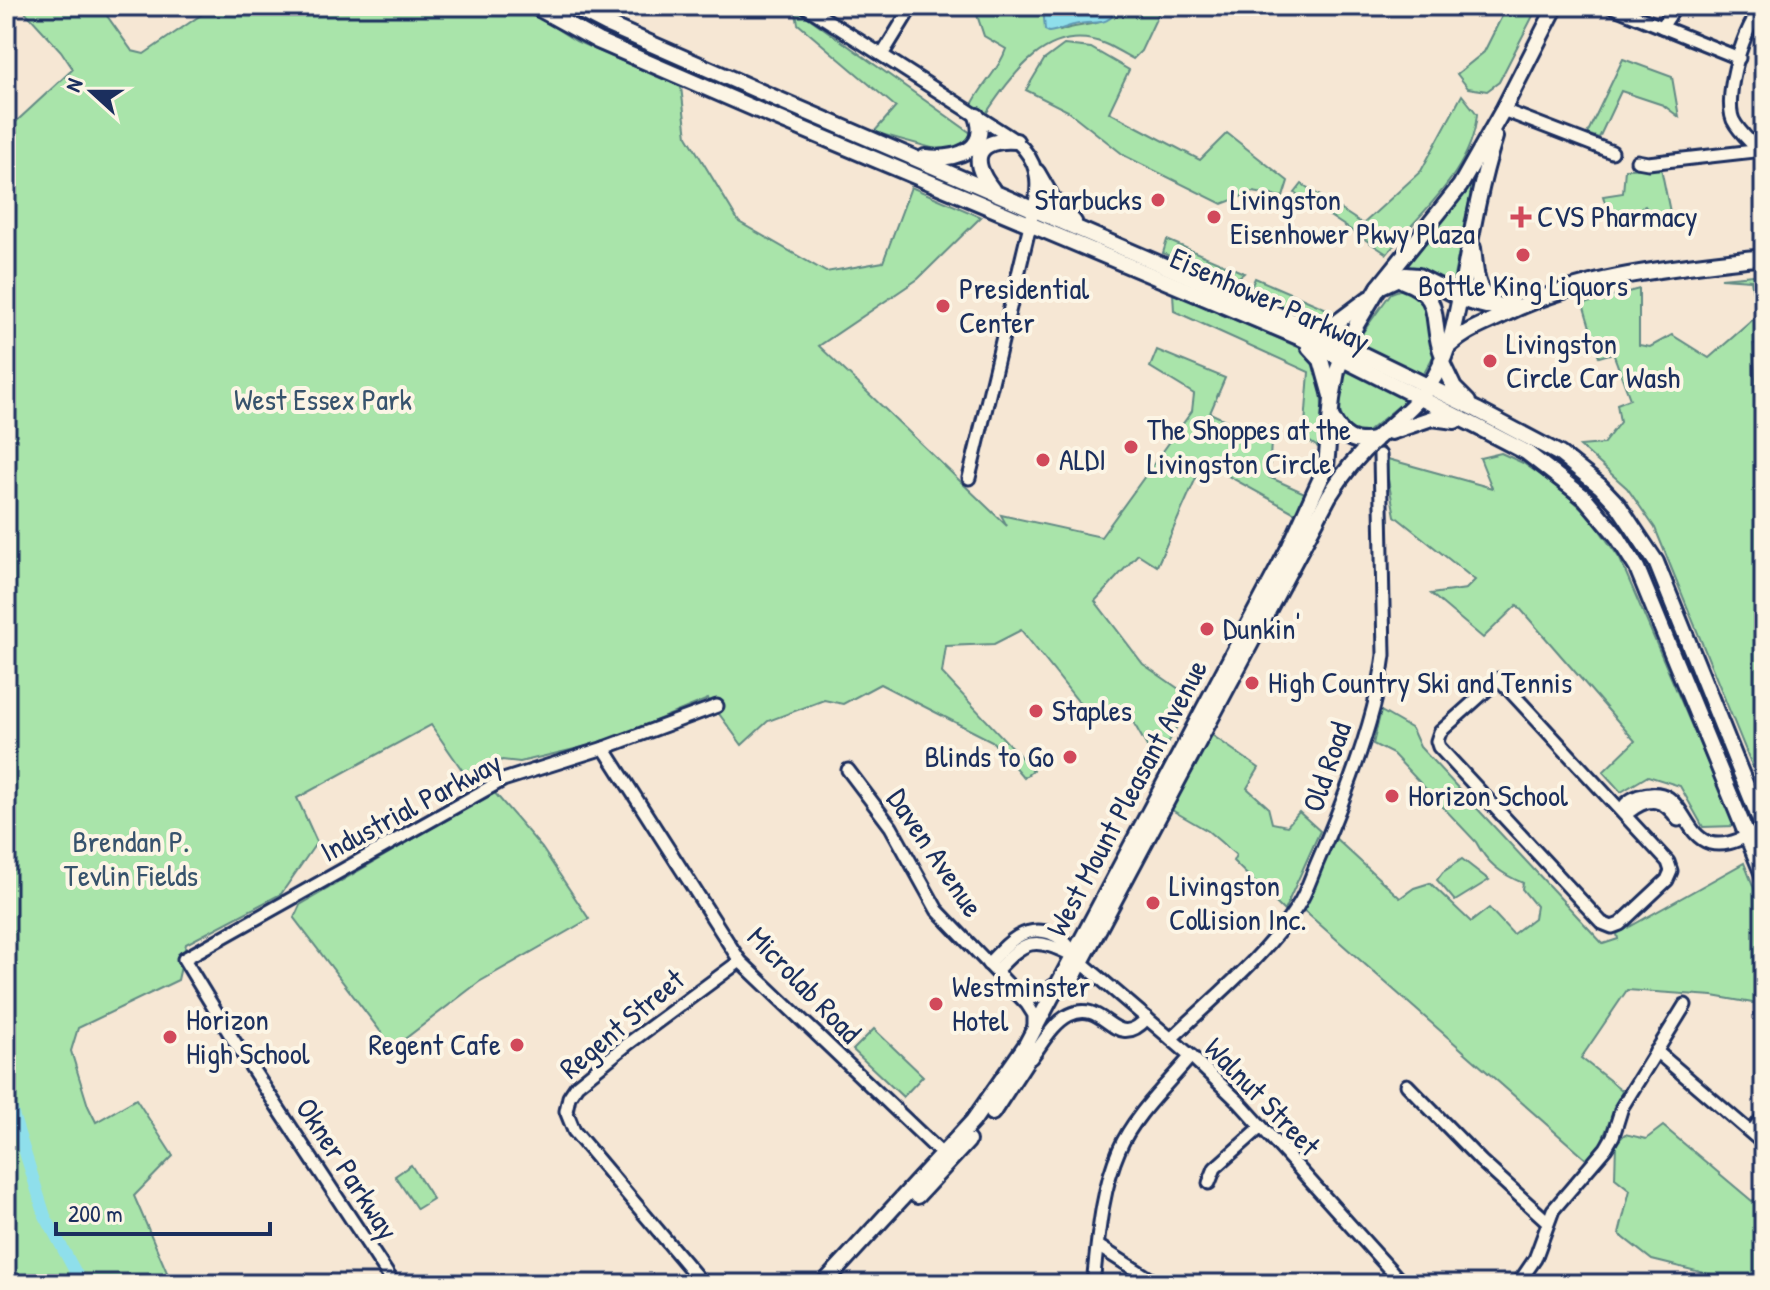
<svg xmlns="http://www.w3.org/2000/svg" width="1770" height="1290" font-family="'Patrick Hand',sans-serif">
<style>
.green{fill:#a9e4aa;stroke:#628a84;stroke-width:2}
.water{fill:#8fdfeb;stroke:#6199b3;stroke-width:2}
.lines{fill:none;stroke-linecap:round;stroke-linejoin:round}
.river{stroke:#8fdfeb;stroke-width:12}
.minor-casing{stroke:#1b2f5e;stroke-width:17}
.major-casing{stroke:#1b2f5e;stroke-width:20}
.minor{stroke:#fcf5e5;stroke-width:11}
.major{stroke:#fcf5e5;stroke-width:14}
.poi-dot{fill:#d1495b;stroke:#fcf5e5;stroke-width:3}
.labels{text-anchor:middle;stroke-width:8;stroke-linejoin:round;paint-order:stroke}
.poi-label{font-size:30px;fill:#1b2f5e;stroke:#fcf5e5;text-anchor:start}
.street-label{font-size:30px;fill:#1b2f5e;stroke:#fcf5e5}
.park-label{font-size:30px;fill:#37536d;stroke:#fcf5e5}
</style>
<rect width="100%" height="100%" fill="#f6e7d4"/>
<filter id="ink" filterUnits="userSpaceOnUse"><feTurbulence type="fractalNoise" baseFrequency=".0125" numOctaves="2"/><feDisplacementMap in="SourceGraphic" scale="16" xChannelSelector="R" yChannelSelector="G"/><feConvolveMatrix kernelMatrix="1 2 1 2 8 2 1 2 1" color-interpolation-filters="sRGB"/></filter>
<g filter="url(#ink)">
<!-- green -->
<g class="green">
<path d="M20,6h80l32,45 12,3 70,-48h307l55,35 105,46 6,49 52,86 87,50 57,-10 28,-75 70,30 -63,62 -99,67 188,180 -6,-11 100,22 91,-126 2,-17 -44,-27 7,-17 68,28 -15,35 61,28 -2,36 38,17 -10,20 -94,-52 -46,104 -19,-12 -43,47 48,63 49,34 -35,66 -25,-44h-39l-72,-90 -27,14 -48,2 -4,27 91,97 -9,8 -32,-37 -112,-57 -37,20 -19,-4 -56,21 -26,24 -34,-46 -104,43 -84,20 -18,-2 -35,17 -36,-52 -134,73 20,44 -36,52 -95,50 -8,36 -100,48 -7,23 17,55 8,16 40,-23 37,57 -39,40 38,88h-139l-3,-7 -12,7h-12v-1153l67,-62 -12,-18z"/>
<path d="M990,6h53l-1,8 18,17c21,-9 48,-2 60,-25h42l-21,45 -8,8c-9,-5 -19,-11 -28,-15 -56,-23 -93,31 -120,71l-14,-8c9,-21 28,-36 35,-58l-22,-13 -8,-24z"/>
<path d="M1507,6h31l-39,76 -12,9 -19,-3 -11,-14 27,-22z"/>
<path d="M795,8l180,128 -25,17 -76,-21 22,-25 -98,-83z"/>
<path d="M1064,45l27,3 38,22 -20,42 91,48 27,-27 61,48 -5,16 -30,-5 -31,12 -97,-48 -57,-45 -42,-21 18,-30z"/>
<path d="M1623,59l49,18 7,40 -16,-12 -42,-14 -22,47 -12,-4z"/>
<path d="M1462,95l15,19c-5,58 -56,97 -90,140l-92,-61 7,-9 61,40 58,-53z"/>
<path d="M1661,168l10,49 -14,7 -12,-18 -34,16 -8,-26 20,-3 2,-24z"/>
<path d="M1474,178l-22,108 -28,-15 -24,-1z"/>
<path d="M1167,240l77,33 -14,11 -67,-31z"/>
<path d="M1764,274v69l-11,1 6,103 5,2v346l-109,-267 -28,-40 -47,-42 23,-2 17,-22 -3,-18 13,-5 -17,-46 -14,4 -16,-53 56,-15v56l11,2 22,-12 37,23 48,-42 -6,-36 -30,-2z"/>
<path d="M1255,278l88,38 -23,5 -64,-26 -4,-10z"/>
<path d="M1407,287l18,10 9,58 -12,22 -67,-34 36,-50z"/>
<path d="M1173,293l139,60c13,28 11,65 6,94l-14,-9 5,-66 -135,-61z"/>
<path d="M1344,367l63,32 -42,35 -15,-1c-16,-20 -10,-42 -6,-66z"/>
<path d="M1501,453l22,10 34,23 32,29 31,44 115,267 -32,1 -23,-41 -32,-10 -27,16 -18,-20 32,-31 -118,-136 -34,33 -52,-44 35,-5 9,-9 -80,-64 -11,-58 108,30 -12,-30z"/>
<path d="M1381,711l31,18 8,18 183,197 15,-5 -1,-5 127,-71 20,50v92l-51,-9 -86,-6 -46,68 41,32 -21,53 -14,17 -286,-252 33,-71 66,61 14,-10 16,-5 41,39 18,-14 24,26 21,-16 2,-12 -14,-17 1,-6c-22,-9 -36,-20 -47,-41l-83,-88 -20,-10z"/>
<path d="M1209,733l50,35 -12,20 21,19 4,16 15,3 12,-14 21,19 -36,80 -51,-50 3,-6 -28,-24 -38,-22 28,-47z"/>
<path d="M494,792l48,56 47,71 -110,63 -86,66 -99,-130 6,-13z"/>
<path d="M1462,859l27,21 -34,21 -18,-21 6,-8z"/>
<path d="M874,1029l49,47 -20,21 -50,-47z"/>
<path d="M1663,1126l89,75 12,-8v91h-37l-2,-6 -73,-18 -33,-26 11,-44 -15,-12 1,-35 9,-9 21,5z"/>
<path d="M411,1165l22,34 -16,10 -22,-33z"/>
</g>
<!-- water -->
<path class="water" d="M1043,6h77c-14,24 -24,13 -46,19 -9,2 -16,6 -25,7l-4,-2z"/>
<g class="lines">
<!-- river -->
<path class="river" d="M6,1092l39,124 37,68"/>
<defs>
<g id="minor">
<path d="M805,6l211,135c22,20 24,40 18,67l-65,270"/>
<path d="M1610,6l129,52"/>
<path d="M1662,27l14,-21"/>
<path d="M882,55l30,-49"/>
<path d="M1503,110l109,42"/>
<path d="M1758,150c-8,-9 -19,-18 -25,-30 -10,-24 11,-97 31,-114"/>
<path d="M1637,161l11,2 115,-13"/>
<path d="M1499,679l169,183 3,9 -4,9 -47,44 -8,3 -10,-4 -163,-176 -2,-6 3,-9z"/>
<path d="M604,748l136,213 202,193"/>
<path d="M848,770l43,57 46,83 90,94 7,11v14"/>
<path d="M1622,811c2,-8 9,-12 17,-15 46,-14 40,37 71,47 18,5 37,-8 54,-13"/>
<path d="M1622,811l7,1c20,-16 35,-14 49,8"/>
<path d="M988,964c17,-18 34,-40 62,-31 11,4 19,11 23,22"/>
<path d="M996,971c30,-32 37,-35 78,-15l117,100 49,47 163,181"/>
<path d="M1020,994c14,7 24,3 33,-8"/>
<path d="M1171,1039c43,-42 93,-81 126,-132 9,-13 14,-30 20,-44 26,-60 59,-144 67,-208l-4,-200"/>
<path d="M1656,1051l108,93"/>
<path d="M1031,1058c11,-14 22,-35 38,-43 37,-18 45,40 78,3"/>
<path d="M1407,1085l74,76 67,61"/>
<path d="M1751,1132l13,-16"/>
<path d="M1209,1183l6,-15 46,-41"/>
<path d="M1098,1246l60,38"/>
<path d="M394,1284l-160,-243 -50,-82 319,-179 101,-32 113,-42"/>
<path d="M703,1284l-129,-153 -8,-20 3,-14 8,-12 52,-42 111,-82"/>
<path d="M1093,1284c5,-44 8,-93 26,-134 15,-35 48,-65 72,-94"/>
<path d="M1518,1284l17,-25 18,-49 53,-62 7,-12 9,-29 63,-102"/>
</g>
<g id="major">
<path d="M534,6l64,35 162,70 541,227 171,86 54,28 59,46 32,38 20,32 127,309"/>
<path d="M571,6l35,18 162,71 538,232 171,83 83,44 40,32 18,19 38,57 108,268"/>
<path d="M925,157c28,3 65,-5 52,-41"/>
<path d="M1037,172l15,26 22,24"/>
<path d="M992,189c-24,-30 -15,-51 24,-48"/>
<path d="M1473,248c4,29 0,40 25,58"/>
<path d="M1403,281c44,16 25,41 40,75"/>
<path d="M1379,287l26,-12 13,1 52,26 16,4h31"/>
<path d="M1310,326l26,-3 32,-24"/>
<path d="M1449,346c18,-17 37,-22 58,-33 80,-39 170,-46 257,-56"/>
<path d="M1309,347l12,13 10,36"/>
<path d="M1441,361l13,27 14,14"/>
<path d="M1332,418c10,19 21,26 43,22"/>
<path d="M1391,432l41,-14 23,3"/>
<path d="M1070,983l259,-487c13,-21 28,-40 47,-57 21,-20 44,-36 59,-63 18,-32 23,-70 30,-106 8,-45 16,-89 30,-133"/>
<path d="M992,1113l41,-63"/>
<path d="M917,1196l51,-55"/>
<path d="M823,1284l150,-163 53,-76 264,-499 36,-79 6,-68 5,-28 18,-44 24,-40 81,-101 43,-76 53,-104"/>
</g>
</defs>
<!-- minor casing -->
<use href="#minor" class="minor-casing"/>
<!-- major casing -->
<use href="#major" class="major-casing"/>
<!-- minor -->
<use href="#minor" class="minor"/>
<!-- major -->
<use href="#major" class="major"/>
</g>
</g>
<!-- markers -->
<g class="poi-dot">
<circle cx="1158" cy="200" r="8"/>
<circle cx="1214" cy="217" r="8"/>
<path d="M1517 205h8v8h8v8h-8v8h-8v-8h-8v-8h8z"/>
<circle cx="1523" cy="255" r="8"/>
<circle cx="943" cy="306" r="8"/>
<circle cx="1490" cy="361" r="8"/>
<circle cx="1131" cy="447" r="8"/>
<circle cx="1043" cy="460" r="8"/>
<circle cx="1207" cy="629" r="8"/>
<circle cx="1252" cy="683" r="8"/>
<circle cx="1036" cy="711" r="8"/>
<circle cx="1070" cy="757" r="8"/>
<circle cx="1392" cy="796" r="8"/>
<circle cx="1153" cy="903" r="8"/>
<circle cx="936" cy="1004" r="8"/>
<circle cx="170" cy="1037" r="8"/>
<circle cx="517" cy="1045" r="8"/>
</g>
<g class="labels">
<!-- poi labels -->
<g class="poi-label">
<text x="1142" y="210" text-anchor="end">Starbucks</text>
<text x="1230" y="210">Livingston<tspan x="1230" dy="34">Eisenhower Pkwy Plaza</tspan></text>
<text x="1537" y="227">CVS Pharmacy</text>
<text x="1523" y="296" text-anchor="middle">Bottle King Liquors</text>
<text x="959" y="299">Presidential<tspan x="959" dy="34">Center</tspan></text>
<text x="1506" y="354">Livingston<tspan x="1506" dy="34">Circle Car Wash</tspan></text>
<text x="1147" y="440">The Shoppes at the<tspan x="1147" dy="34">Livingston Circle</tspan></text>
<text x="1059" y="470">ALDI</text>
<text x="1223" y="639">Dunkin'</text>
<text x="1268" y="693">High Country Ski and Tennis</text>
<text x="1052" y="721">Staples</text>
<text x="1054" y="767" text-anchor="end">Blinds to Go</text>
<text x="1408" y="806">Horizon School</text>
<text x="1169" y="896">Livingston<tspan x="1169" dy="34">Collision Inc.</tspan></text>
<text x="952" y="997">Westminster<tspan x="952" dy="34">Hotel</tspan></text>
<text x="186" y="1030">Horizon<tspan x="186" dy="34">High School</tspan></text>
<text x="501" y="1055" text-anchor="end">Regent Cafe</text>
</g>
<!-- street labels -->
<g class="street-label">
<text transform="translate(1270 300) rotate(24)" y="10">Eisenhower Parkway</text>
<text transform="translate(1327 767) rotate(-71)" y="10">Old Road</text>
<text transform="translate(1127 798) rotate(-62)" y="10">West Mount Pleasant Avenue</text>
<text transform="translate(411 807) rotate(-28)" y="10">Industrial Parkway</text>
<text transform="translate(935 853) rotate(56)" y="10">Daven Avenue</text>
<text transform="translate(804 985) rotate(46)" y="10">Microlab Road</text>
<text transform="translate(622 1024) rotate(-40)" y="10">Regent Street</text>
<text transform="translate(1262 1097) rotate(46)" y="10">Walnut Street</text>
<text transform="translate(347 1169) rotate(57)" y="10">Okner Parkway</text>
</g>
<!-- park labels -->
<g class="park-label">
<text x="323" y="410">West Essex Park</text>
<text x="131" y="852">Brendan P.<tspan x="131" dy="34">Tevlin Fields</tspan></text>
</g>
</g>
<!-- margin -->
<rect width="1770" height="1290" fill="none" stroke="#fcf5e5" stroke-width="32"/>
<rect x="16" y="16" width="1738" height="1258" fill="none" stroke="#1b2f5e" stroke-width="3" filter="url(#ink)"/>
<!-- north arrow -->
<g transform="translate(92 92) rotate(291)" stroke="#fcf5e5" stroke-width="6" paint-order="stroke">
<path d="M0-6L14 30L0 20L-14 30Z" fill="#1b2f5e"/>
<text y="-12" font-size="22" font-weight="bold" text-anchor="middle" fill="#1b2f5e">N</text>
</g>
<!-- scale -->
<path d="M56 1222v12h214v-12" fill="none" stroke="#1b2f5e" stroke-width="4"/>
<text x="68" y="1222" font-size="24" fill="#1b2f5e" stroke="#fcf5e5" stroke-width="6" paint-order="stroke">200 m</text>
</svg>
